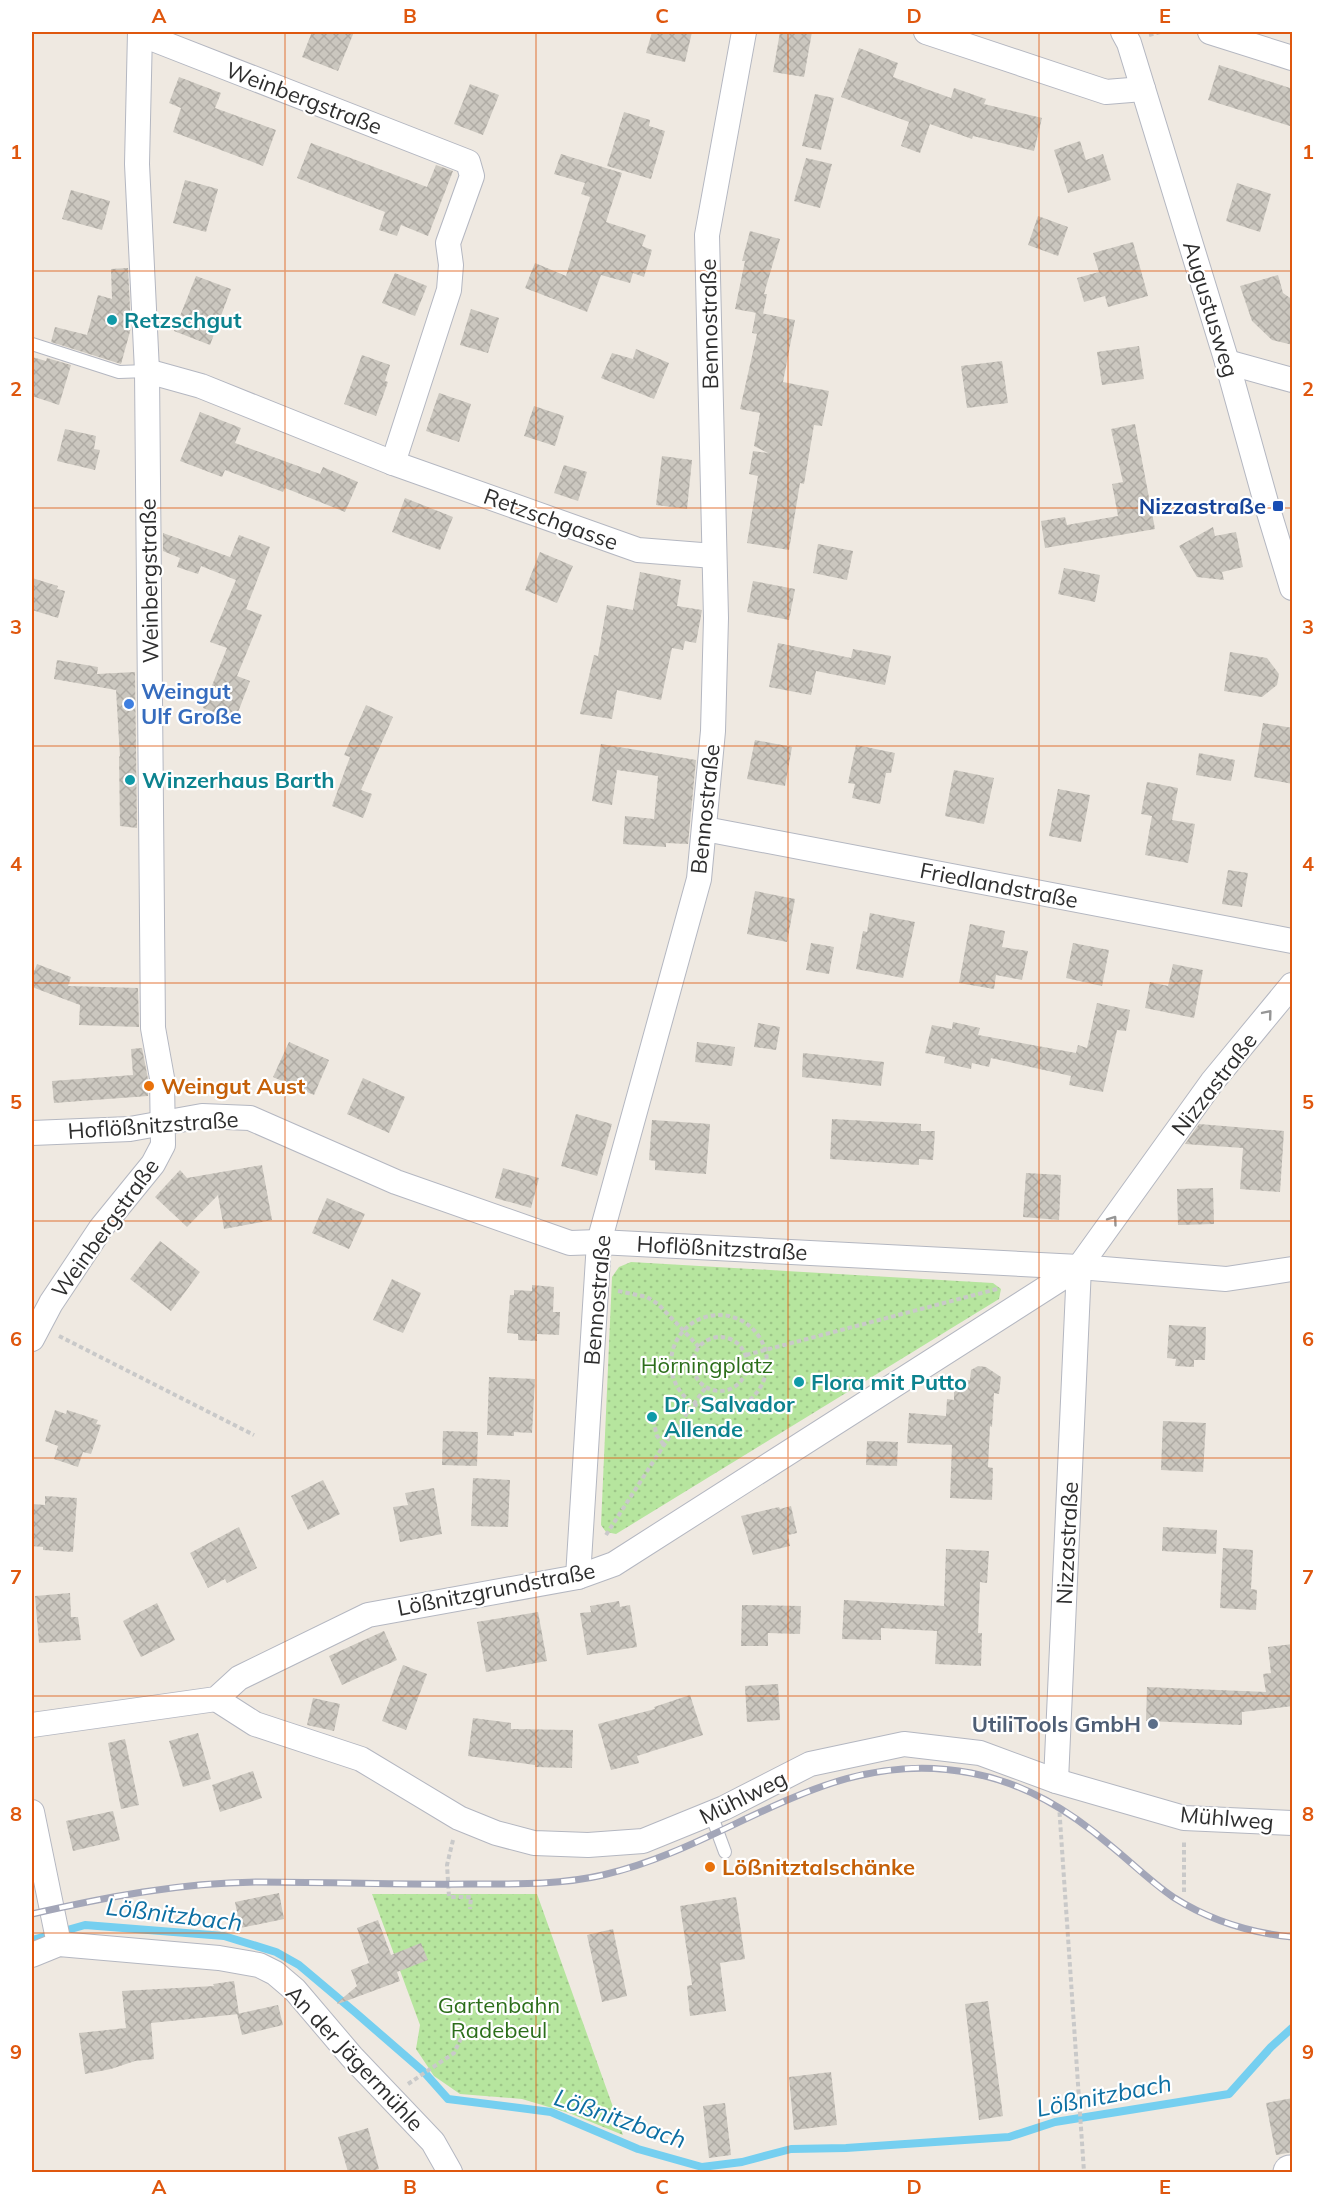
<svg xmlns="http://www.w3.org/2000/svg" width="1324" height="2204" font-family="Mulish,sans-serif">
<style>
.park{fill:url(#park-dots)}
.lines{fill:none;stroke-linecap:round;stroke-linejoin:round}
.stream{stroke:#75cff0;stroke-width:8}
.building{fill:url(#building-cross-hatch)}
.lane-casing{stroke:#b4b7c1;stroke-width:14}
.street-casing{stroke:#b4b7c1;stroke-width:26}
.secondary-casing{stroke:#b4b7c1;stroke-width:35}
.path{stroke:#c9c9c9;stroke-width:4;stroke-dasharray:4.5 3;stroke-linecap:butt}
.lane{stroke:#fff;stroke-width:12}
.street{stroke:#fff;stroke-width:24}
.secondary{stroke:#fff;stroke-width:33}
.rail-casing{stroke:#a3a6b8;stroke-width:7}
.rail{stroke:#fff;stroke-width:4.5;stroke-dasharray:14;stroke-linecap:butt}
.oneway{stroke:#969696}
.grid{fill:none;stroke:#df570e;stroke-width:1.5;stroke-opacity:0.55}
.culture-dot{fill:#0f9aa8;stroke:#fff;stroke-width:2}
.transit-dot{fill:#1a4fb4;stroke:#fff;stroke-width:2}
.shop-dot{fill:#3f7fe0;stroke:#fff;stroke-width:2}
.food-dot{fill:#e8710a;stroke:#fff;stroke-width:2}
.service-dot{fill:#5c6f8a;stroke:#fff;stroke-width:2}
.labels{text-anchor:middle;stroke-width:4.5;stroke-linejoin:round;paint-order:stroke}
.street-label{font-size:22px;fill:#2e2e2e;stroke:#fff}
.culture-label{font-size:22px;font-weight:bold;fill:#0d838f;stroke:#fff;text-anchor:start}
.transit-label{font-size:22px;font-weight:bold;fill:#164399;stroke:#fff;text-anchor:end}
.shop-label{font-size:22px;font-weight:bold;fill:#366cbe;stroke:#fff;text-anchor:start}
.food-label{font-size:22px;font-weight:bold;fill:#c56008;stroke:#fff;text-anchor:start}
.park-label{font-size:22px;fill:#2c6e1b;stroke:#fff}
.service-label{font-size:22px;font-weight:bold;fill:#4e5e75;stroke:#fff;text-anchor:end}
.water-label{font-size:24px;font-style:italic;fill:#0d6fa3;stroke:#fff}
.neatline{fill:none;stroke:#df570e;stroke-width:2}
.grid-label{font-size:20px;text-anchor:middle;font-weight:bold;fill:#df570e}
</style>
<defs>
<pattern id="park-dots" width="8" height="8" patternUnits="userSpaceOnUse" patternTransform="scale(1.5)"><rect width="8" height="8" fill="#b6e59e"/><path d="M2 2h.1M6 6h.1" fill="none" stroke="#9dc588" stroke-width="1.8" stroke-linecap="round"/></pattern>
<pattern id="building-cross-hatch" width="8" height="8" patternUnits="userSpaceOnUse" patternTransform="scale(1.5)"><rect width="8" height="8" fill="#cbc7bf"/><path d="M0 0l8 8M0 8l8-8" fill="none" stroke="#afaba4"/></pattern>
</defs>
<rect width="100%" height="100%" fill="#efe9e1"/>
<!-- park -->
<g class="park">
<path d="M631,1262l362,21 8,6 -2,10 -383,235 -10,-2 -5,-7 11,-248 7,-10z"/>
<path d="M372,1894h165l86,241 -54,-22 -47,-14 -62,-5 -26,-18 -18,-27 4,-24z"/>
</g>
<g class="lines">
<!-- stream -->
<path class="stream" d="M32,1940l53,-15 139,11 52,16 23,13 57,48 68,59 24,27 103,13 87,37 64,18 40,-5 49,-13 55,-1 163,-11 46,-15 174,-28 42,-47 21,-19"/>
</g>
<!-- building -->
<g class="building">
<path d="M312,32h42l-16,39 -36,-14z"/>
<path d="M652,32h40l-7,30 -39,-9z"/>
<path d="M780,32h32l-8,45 -31,-5z"/>
<path d="M859,48l39,15 -5,14 58,21 3,-10 32,11 -2,5 58,14 -8,33 -61,-15 -1,3 -42,-15 -10,29 -19,-7 8,-24 -68,-25z"/>
<path d="M1219,65l74,24v38l-85,-27z"/>
<path d="M179,77l42,16 -6,15 61,22 -13,36 -90,-34 8,-24 -12,-5z"/>
<path d="M470,84l29,11 -16,40 -29,-11z"/>
<path d="M815,94l19,4 -13,52 -19,-4z"/>
<path d="M624,112l26,8 -1,6 16,5 -14,48 -44,-13z"/>
<path d="M1080,141l6,19 17,-6 8,26 -43,13 -14,-43z"/>
<path d="M311,143l116,44 9,-22 17,6 -25,65 -27,-11 -4,11 -18,-6 6,-18 -88,-34z"/>
<path d="M561,154l61,19 -16,49 40,13 -4,11 10,4 -8,27 -11,-4 -3,10 -29,-8 -14,37 -62,-24 10,-25 31,13 24,-79 -9,-3 4,-11 -31,-9z"/>
<path d="M806,158l26,6 -12,44 -26,-7z"/>
<path d="M185,180l33,9 -12,43 -33,-9z"/>
<path d="M1237,183l34,11 -11,38 -34,-11z"/>
<path d="M71,190l39,11 -8,29 -40,-11z"/>
<path d="M1038,216l30,11 -10,29 -30,-11z"/>
<path d="M750,231l30,8 -16,55h3l-4,20 -28,-5 10,-48h-3z"/>
<path d="M1133,242l15,54 -40,11 -3,-11 -21,6 -7,-24 22,-6 -6,-19z"/>
<path d="M128,268l3,60 -10,36 -70,-22 4,-15 32,8 11,-40 14,4 -1,-30z"/>
<path d="M395,273l32,13 -12,30 -33,-13z"/>
<path d="M1278,275l5,18 10,7v45l-21,-5 -20,-19 -12,-35z"/>
<path d="M196,276l35,13 -21,56 -36,-14z"/>
<path d="M471,309l28,9 -11,35 -28,-8z"/>
<path d="M756,312l39,8 -12,62 46,9 -7,35 -8,-1 -10,59 -4,-1 -11,67 -42,-7 11,-67 -9,-2 4,-23 15,2 -14,-7 6,-33 -20,-4 17,-75 -5,-1z"/>
<path d="M1139,346l5,33 -42,6 -5,-33z"/>
<path d="M636,349l33,14 -15,36 -53,-21 11,-25 21,6z"/>
<path d="M362,355l28,10 -5,16 3,1 -12,34 -32,-12z"/>
<path d="M32,357l14,4 1,-3 24,7 -12,40 -27,-9z"/>
<path d="M1002,361l6,42 -41,5 -6,-42z"/>
<path d="M439,393l32,11 -12,38 -33,-11z"/>
<path d="M534,406l30,10 -9,30 -31,-10z"/>
<path d="M200,412l41,16 -6,15 85,31 3,-7 35,15 -13,30 -60,-24 -2,4 -58,-22 -3,7 -42,-16z"/>
<path d="M1135,424l20,105 -110,19 -4,-27 24,-4 2,8 51,-9 -6,-32 11,-2 -12,-53z"/>
<path d="M65,429l31,7 -2,13 6,1 -5,20 -38,-9z"/>
<path d="M662,456l30,4 -5,49 -31,-4z"/>
<path d="M564,465l23,7 -9,29 -24,-8z"/>
<path d="M405,498l48,19 -13,33 -48,-18z"/>
<path d="M1213,527l2,9 21,-4 7,35 -21,5 2,8 -27,-3 -18,-31z"/>
<path d="M163,533l67,24 9,-22 31,12 -24,62 16,6 -25,61 13,5 -15,39 -32,-12 24,-60 -17,-6 26,-62 -35,-14 -3,8 -21,-7 3,-9 -17,-7z"/>
<path d="M818,544l35,7 -6,29 -34,-7z"/>
<path d="M540,552l33,14 -16,37 -32,-13z"/>
<path d="M1064,568l36,7 -5,27 -37,-8z"/>
<path d="M640,572l41,8 -4,26 25,4 -6,33 -11,-2 -2,9 -11,-2 -11,52 -44,-10 -5,29 -32,-5 14,-59 4,1 9,-51 26,5z"/>
<path d="M32,578l26,8 -1,3 8,2 -7,27 -26,-8z"/>
<path d="M753,581l42,8 -6,31 -42,-8z"/>
<path d="M778,643l73,15 2,-9 38,7 -6,29 -69,-14 -5,24 -42,-8z"/>
<path d="M1230,652l37,6 12,16 -2,11 -15,12 -38,-6z"/>
<path d="M57,660l41,7 -1,7 38,-2 2,156 -17,-2 -1,-70 1,1 -4,-67 -62,-11z"/>
<path d="M366,705l27,12 -32,73 11,4 -9,24 -31,-12 18,-49 -6,-2z"/>
<path d="M1263,723l30,5v56l-39,-7z"/>
<path d="M755,740l37,7 -7,39 -38,-7z"/>
<path d="M601,744l95,16 -8,84 -22,-1v4l-43,-3 2,-28 29,3 4,-43 -41,-6 -5,35 -20,-4z"/>
<path d="M856,745l39,8 -4,20h-5l-6,31 -28,-6 3,-14 -7,-1z"/>
<path d="M1199,753l36,7 -4,21 -35,-6z"/>
<path d="M954,770l40,8 -10,46 -39,-8z"/>
<path d="M1147,782l31,6 -6,32 23,4 -7,39 -43,-8 7,-39 -11,-2z"/>
<path d="M1058,789l32,6 -9,47 -32,-6z"/>
<path d="M1228,870l20,3 -6,34 -20,-3z"/>
<path d="M755,891l40,8 -8,43 -40,-8z"/>
<path d="M870,913l45,9 -12,56 -47,-9 7,-38 4,1z"/>
<path d="M970,924l35,7 -3,16 26,4 -6,29 -26,-5 -2,14 -35,-6z"/>
<path d="M811,943l23,4 -5,27 -23,-4z"/>
<path d="M1073,943l36,7 -7,36 -36,-8z"/>
<path d="M37,964l34,13 -3,9 70,2 1,39 -60,-2 1,-20 -48,-18v-10z"/>
<path d="M1173,964l30,6 -9,48 -49,-10 5,-26 18,4z"/>
<path d="M1097,1003l33,7 -4,21 -9,-1 -14,62 -34,-7 2,-9 -80,-18 -2,9 -17,-4 -1,6 -27,-6 1,-6 -20,-4 7,-28 20,4 1,-7 27,6 -2,7 98,18 2,-8 9,3z"/>
<path d="M758,1023l22,4 -4,23 -22,-3z"/>
<path d="M289,1042l40,18 -15,35 -41,-18z"/>
<path d="M697,1042l38,5 -3,19 -37,-4z"/>
<path d="M142,1048l6,31v17l-94,7 -2,-22 81,-6 -2,-26z"/>
<path d="M803,1053l81,9 -3,24 -79,-9z"/>
<path d="M363,1078l42,19 -16,36 -42,-19z"/>
<path d="M576,1114l36,10 -15,52 -36,-10z"/>
<path d="M832,1119l89,5v7h14l-2,29 -14,-1v6l-89,-6z"/>
<path d="M652,1120l58,4 -4,50 -51,-4v-9l-6,-1z"/>
<path d="M1199,1124l85,7 -4,61 -40,-3 3,-41 -58,-4z"/>
<path d="M262,1165l10,55 -48,9 -6,-34 -31,32 -32,-30 25,-27 7,8z"/>
<path d="M503,1168l36,10 -8,30 -36,-10z"/>
<path d="M1026,1173l35,2 -2,45 -36,-3z"/>
<path d="M1213,1188l1,36 -36,1 -1,-36z"/>
<path d="M327,1198l38,16 -16,35 -37,-16z"/>
<path d="M160,1241l40,31 -29,39 -41,-32z"/>
<path d="M392,1279l29,14 -18,40 -30,-13z"/>
<path d="M532,1285l22,2 -1,25h7l-1,23 -22,-1v7l-19,-1v-6l-11,-1 3,-38h4v-5l18,1z"/>
<path d="M1169,1325l37,2 -1,33h-11v7l-19,-1 1,-7 -9,-1z"/>
<path d="M978,1366l8,1 15,10 -2,17 -5,-1 -2,34 -2,-1 -2,41 5,1 -1,32 -42,-2 2,-53 -45,-2 2,-30 37,3 1,-17 7,1v-12l10,1v-9h6l1,-10z"/>
<path d="M489,1377l46,2 -3,54 -18,-1v4l-27,-1z"/>
<path d="M55,1410l11,4 1,-4 31,10 -2,4 5,1 -10,29 -8,-2 -5,15 -24,-8 4,-13 -13,-5z"/>
<path d="M1163,1421l43,2 -3,49 -42,-2z"/>
<path d="M443,1431l35,1 -1,34 -35,-1z"/>
<path d="M867,1441l31,1 -1,24 -31,-1z"/>
<path d="M473,1478l37,2 -2,47 -37,-1z"/>
<path d="M323,1480l17,34 -32,16 -17,-34z"/>
<path d="M434,1488l8,46 -42,8 -7,-35 15,-2 -3,-12z"/>
<path d="M45,1496l32,2 -4,54 -30,-2v-3l-11,-1v-42l13,1z"/>
<path d="M791,1506l6,27 -9,2 2,11 -37,9 -12,-39 38,-9 1,2z"/>
<path d="M239,1527l18,41 -30,15 -2,-4 -17,9 -18,-35z"/>
<path d="M1163,1527l54,3 -1,24 -54,-3z"/>
<path d="M1223,1548l30,2 -2,39 6,1 -1,20 -36,-2z"/>
<path d="M946,1549l43,2 -2,32 -7,-1 -2,51h4l-1,33 -46,-2 2,-33 -56,-3v12l-39,-1 2,-39 100,6z"/>
<path d="M70,1593l1,24h7l3,23 -42,3 -4,-47z"/>
<path d="M619,1601l1,6 10,-2 7,42 -50,8 -7,-42 11,-1 -1,-6z"/>
<path d="M157,1603l18,37 -34,17 -18,-36z"/>
<path d="M742,1605l59,1 -1,28 -32,-1v13h-27z"/>
<path d="M538,1612l9,49 -61,11 -9,-50z"/>
<path d="M384,1631l13,29 -55,25 -13,-29z"/>
<path d="M1293,1644v62l-51,6v13l-96,-4 1,-34 119,5 -3,-18 8,-1 -3,-26z"/>
<path d="M403,1665l24,9 -21,56 -24,-9z"/>
<path d="M778,1684l2,36 -33,2 -2,-36z"/>
<path d="M690,1695l13,40 -66,21 2,7 -28,7 -13,-46 57,-15 -1,-2z"/>
<path d="M313,1698l27,6 -6,27 -27,-6z"/>
<path d="M473,1718l38,5v6l62,1 -1,38 -37,-1v-2l-67,-9z"/>
<path d="M198,1733l13,46 -28,8 -14,-46z"/>
<path d="M125,1739l14,66 -18,4 -13,-66z"/>
<path d="M253,1771l9,27 -42,14 -8,-27z"/>
<path d="M113,1811l7,29 -47,11 -7,-30z"/>
<path d="M279,1893l5,26 -44,9 -5,-26z"/>
<path d="M736,1897l9,62 -25,4 6,48 -36,5 -3,-30 5,-1 -12,-79z"/>
<path d="M378,1920l13,35 30,-12 7,17 -31,12 3,9 -62,23 -1,-1 20,-17 -6,-16 18,-7 -12,-35z"/>
<path d="M613,1929l14,67 -25,6 -15,-67z"/>
<path d="M234,1981l5,33 -88,9 3,36 -19,2 -24,8 -26,5 -6,-41 47,-5 -4,-37 92,-5 -1,-2z"/>
<path d="M988,2001l15,115 -24,4 -14,-116z"/>
<path d="M278,2005l5,20 -41,10 -5,-21z"/>
<path d="M831,2072l6,53 -43,5 -5,-53z"/>
<path d="M1293,2098v54l-17,3 -10,-52z"/>
<path d="M725,2103l6,52 -22,3 -6,-52z"/>
<path d="M368,2128l11,41 -11,3h-20l-10,-35z"/>
</g>
<g class="lines">
<defs>
<g id="lane">
<path d="M32,344l87,28 28,-1"/>
<path d="M711,1814l14,38"/>
</g>
<g id="street">
<path d="M926,32l180,60 37,-3"/>
<path d="M1123,32l6,11 98,319 40,144 25,82"/>
<path d="M1210,32l82,26"/>
<path d="M140,34l328,128 4,14 -24,67 3,22 -2,25 -56,173"/>
<path d="M1227,362l65,18"/>
<path d="M147,371l54,15 192,77 245,87 76,6"/>
<path d="M705,829l587,112"/>
<path d="M32,1133l98,-4 72,-13 48,2 146,64 174,61 29,-1 480,25 147,12 66,-10"/>
<path d="M32,1339l19,-36 50,-75 52,-64 10,-19 -1,-67 -9,-50 -6,-657 -10,-207 3,-132"/>
<path d="M578,1577l21,-335 100,-363 14,-148 3,-113 -9,-383 37,-203"/>
<path d="M216,1699l39,25 106,35 98,59 37,15 38,10 54,2 55,-4 81,-33 86,-44 94,-20 76,9 76,28 128,37 108,5"/>
<path d="M32,1725l184,-26 23,-21 129,-63 210,-38 36,-13 465,-297"/>
<path d="M1056,1781l23,-514 133,-185 80,-97"/>
<path d="M32,1812l27,132"/>
<path d="M32,1955l27,-11 160,14 40,7 16,8 20,17 57,67 81,85 17,30"/>
</g>
<path id="secondary" d="M1290,2172h2"/>
</defs>
<!-- lane casing -->
<use href="#lane" class="lane-casing"/>
<!-- street casing -->
<use href="#street" class="street-casing"/>
<!-- secondary casing -->
<use href="#secondary" class="secondary-casing"/>
<!-- path -->
<g class="path">
<path d="M1149,35l11,-3"/>
<path d="M618,1291l29,6 11,7 41,43"/>
<circle cx="719" cy="1363" r="48"/>
<path d="M59,1336l195,99"/>
<circle cx="720" cy="1364" r="27"/>
<path d="M746,1355l251,-66"/>
<path d="M653,1420l4,16 7,9"/>
<path d="M606,1535l58,-90 42,-58"/>
<path d="M1059,1805l25,367"/>
<path d="M453,1840l-6,25 2,32h22l-1,12"/>
<path d="M1184,1892v-50"/>
<path d="M408,2084l46,-31 13,-27"/>
</g>
<!-- lane -->
<use href="#lane" class="lane"/>
<!-- street -->
<use href="#street" class="street"/>
<!-- secondary -->
<use href="#secondary" class="secondary"/>
<defs>
<path id="rail" d="M32,1914c74,-17 147,-31 224,-32 71,0 143,3 214,2 45,0 90,1 133,-9 130,-30 225,-130 368,-102 54,10 99,38 140,73 21,17 40,36 62,51 36,23 78,36 119,40"/>
</defs>
<!-- rail casing -->
<use href="#rail" class="rail-casing"/>
<!-- rail -->
<use href="#rail" class="rail"/>
</g>
<!-- one-way arrows -->
<defs><path id="oneway-chevron" d="M-2-3.5L2.5 0L-2 3.5" fill="none" stroke-width="1.6" stroke-linecap="round" stroke-linejoin="round" transform="scale(1.5)"/></defs>
<g class="oneway">
<use href="#oneway-chevron" transform="translate(1268 1014) rotate(-50)"/>
<use href="#oneway-chevron" transform="translate(1113 1220) rotate(-54)"/>
</g>
<!-- grid -->
<path class="grid" d="M285,32v2140M536,32v2140M788,32v2140M1039,32v2140M32,271h1260M32,508h1260M32,746h1260M32,983h1260M32,1221h1260M32,1458h1260M32,1696h1260M32,1933h1260"/>
<!-- markers -->
<g class="culture-dot">
<circle cx="112" cy="320" r="6"/>
<circle cx="130" cy="780" r="6"/>
<circle cx="799" cy="1382" r="6"/>
<circle cx="652" cy="1417" r="6"/>
</g>
<rect class="transit-dot" x="1272" y="500" width="12" height="12" rx="3"/>
<circle class="shop-dot" cx="129" cy="704" r="6"/>
<g class="food-dot">
<circle cx="149" cy="1086" r="6"/>
<circle cx="710" cy="1867" r="6"/>
</g>
<circle class="service-dot" cx="1153" cy="1724" r="6"/>
<g class="labels">
<!-- street labels -->
<g class="street-label">
<text transform="translate(304 98) rotate(21)" y="8">Weinbergstraße</text>
<text transform="translate(1211 309) rotate(73)" y="8">Augustusweg</text>
<text transform="translate(709 324) rotate(-91)" y="8">Bennostraße</text>
<text transform="translate(551 519) rotate(20)" y="8">Retzschgasse</text>
<text transform="translate(149 581) rotate(-91)" y="8">Weinbergstraße</text>
<text transform="translate(705 809) rotate(-84)" y="8">Bennostraße</text>
<text transform="translate(999 885) rotate(11)" y="8">Friedlandstraße</text>
<text transform="translate(1214 1084) rotate(-52)" y="8">Nizzastraße</text>
<text transform="translate(153 1125) rotate(-4)" y="8">Hoflößnitzstraße</text>
<text transform="translate(105 1228) rotate(-54)" y="8">Weinbergstraße</text>
<text transform="translate(722 1248) rotate(3)" y="8">Hoflößnitzstraße</text>
<text transform="translate(597 1300) rotate(-85)" y="8">Bennostraße</text>
<text transform="translate(1067 1543) rotate(-87)" y="8">Nizzastraße</text>
<text transform="translate(496 1589) rotate(-11)" y="8">Lößnitzgrundstraße</text>
<text transform="translate(743 1797) rotate(-26)" y="8">Mühlweg</text>
<text transform="translate(1227 1818) rotate(5)" y="8">Mühlweg</text>
<text transform="translate(355 2058) rotate(47)" y="8">An der Jägermühle</text>
</g>
<!-- culture labels -->
<g class="culture-label">
<text x="124" y="328">Retzschgut</text>
<text x="142" y="788">Winzerhaus Barth</text>
<text x="811" y="1390">Flora mit Putto</text>
<text x="664" y="1412">Dr. Salvador<tspan x="664" dy="25">Allende</tspan></text>
</g>
<!-- transit labels -->
<g class="transit-label">
<text x="1266" y="514">Nizzastraße</text>
</g>
<!-- shop labels -->
<g class="shop-label">
<text x="141" y="699">Weingut<tspan x="141" dy="25">Ulf Große</tspan></text>
</g>
<!-- food labels -->
<g class="food-label">
<text x="161" y="1094">Weingut Aust</text>
<text x="722" y="1875">Lößnitztalschänke</text>
</g>
<!-- park labels -->
<g class="park-label">
<text x="707" y="1373">Hörningplatz</text>
<text x="499" y="2013">Gartenbahn<tspan x="499" dy="25">Radebeul</tspan></text>
</g>
<!-- service labels -->
<g class="service-label">
<text x="1141" y="1732">UtiliTools GmbH</text>
</g>
<!-- water labels -->
<g class="water-label">
<text transform="translate(174 1915) rotate(7)" y="8">Lößnitzbach</text>
<text transform="translate(1104 2096) rotate(-11)" y="8">Lößnitzbach</text>
<text transform="translate(620 2119) rotate(19)" y="8">Lößnitzbach</text>
</g>
</g>
<!-- border -->
<rect width="1324" height="2204" fill="none" stroke="#ffffff" stroke-width="66"/>
<rect x="33" y="33" width="1258" height="2138" class="neatline"/>
<g class="grid-label">
<text x="159" y="23">A</text>
<text x="410" y="23">B</text>
<text x="662" y="23">C</text>
<text x="914" y="23">D</text>
<text x="1165" y="23">E</text>
<text x="16" y="159">1</text>
<text x="1308" y="159">1</text>
<text x="16" y="396">2</text>
<text x="1308" y="396">2</text>
<text x="16" y="634">3</text>
<text x="1308" y="634">3</text>
<text x="16" y="871">4</text>
<text x="1308" y="871">4</text>
<text x="16" y="1109">5</text>
<text x="1308" y="1109">5</text>
<text x="16" y="1346">6</text>
<text x="1308" y="1346">6</text>
<text x="16" y="1584">7</text>
<text x="1308" y="1584">7</text>
<text x="16" y="1821">8</text>
<text x="1308" y="1821">8</text>
<text x="16" y="2059">9</text>
<text x="1308" y="2059">9</text>
<text x="159" y="2194">A</text>
<text x="410" y="2194">B</text>
<text x="662" y="2194">C</text>
<text x="914" y="2194">D</text>
<text x="1165" y="2194">E</text>
</g>
</svg>
